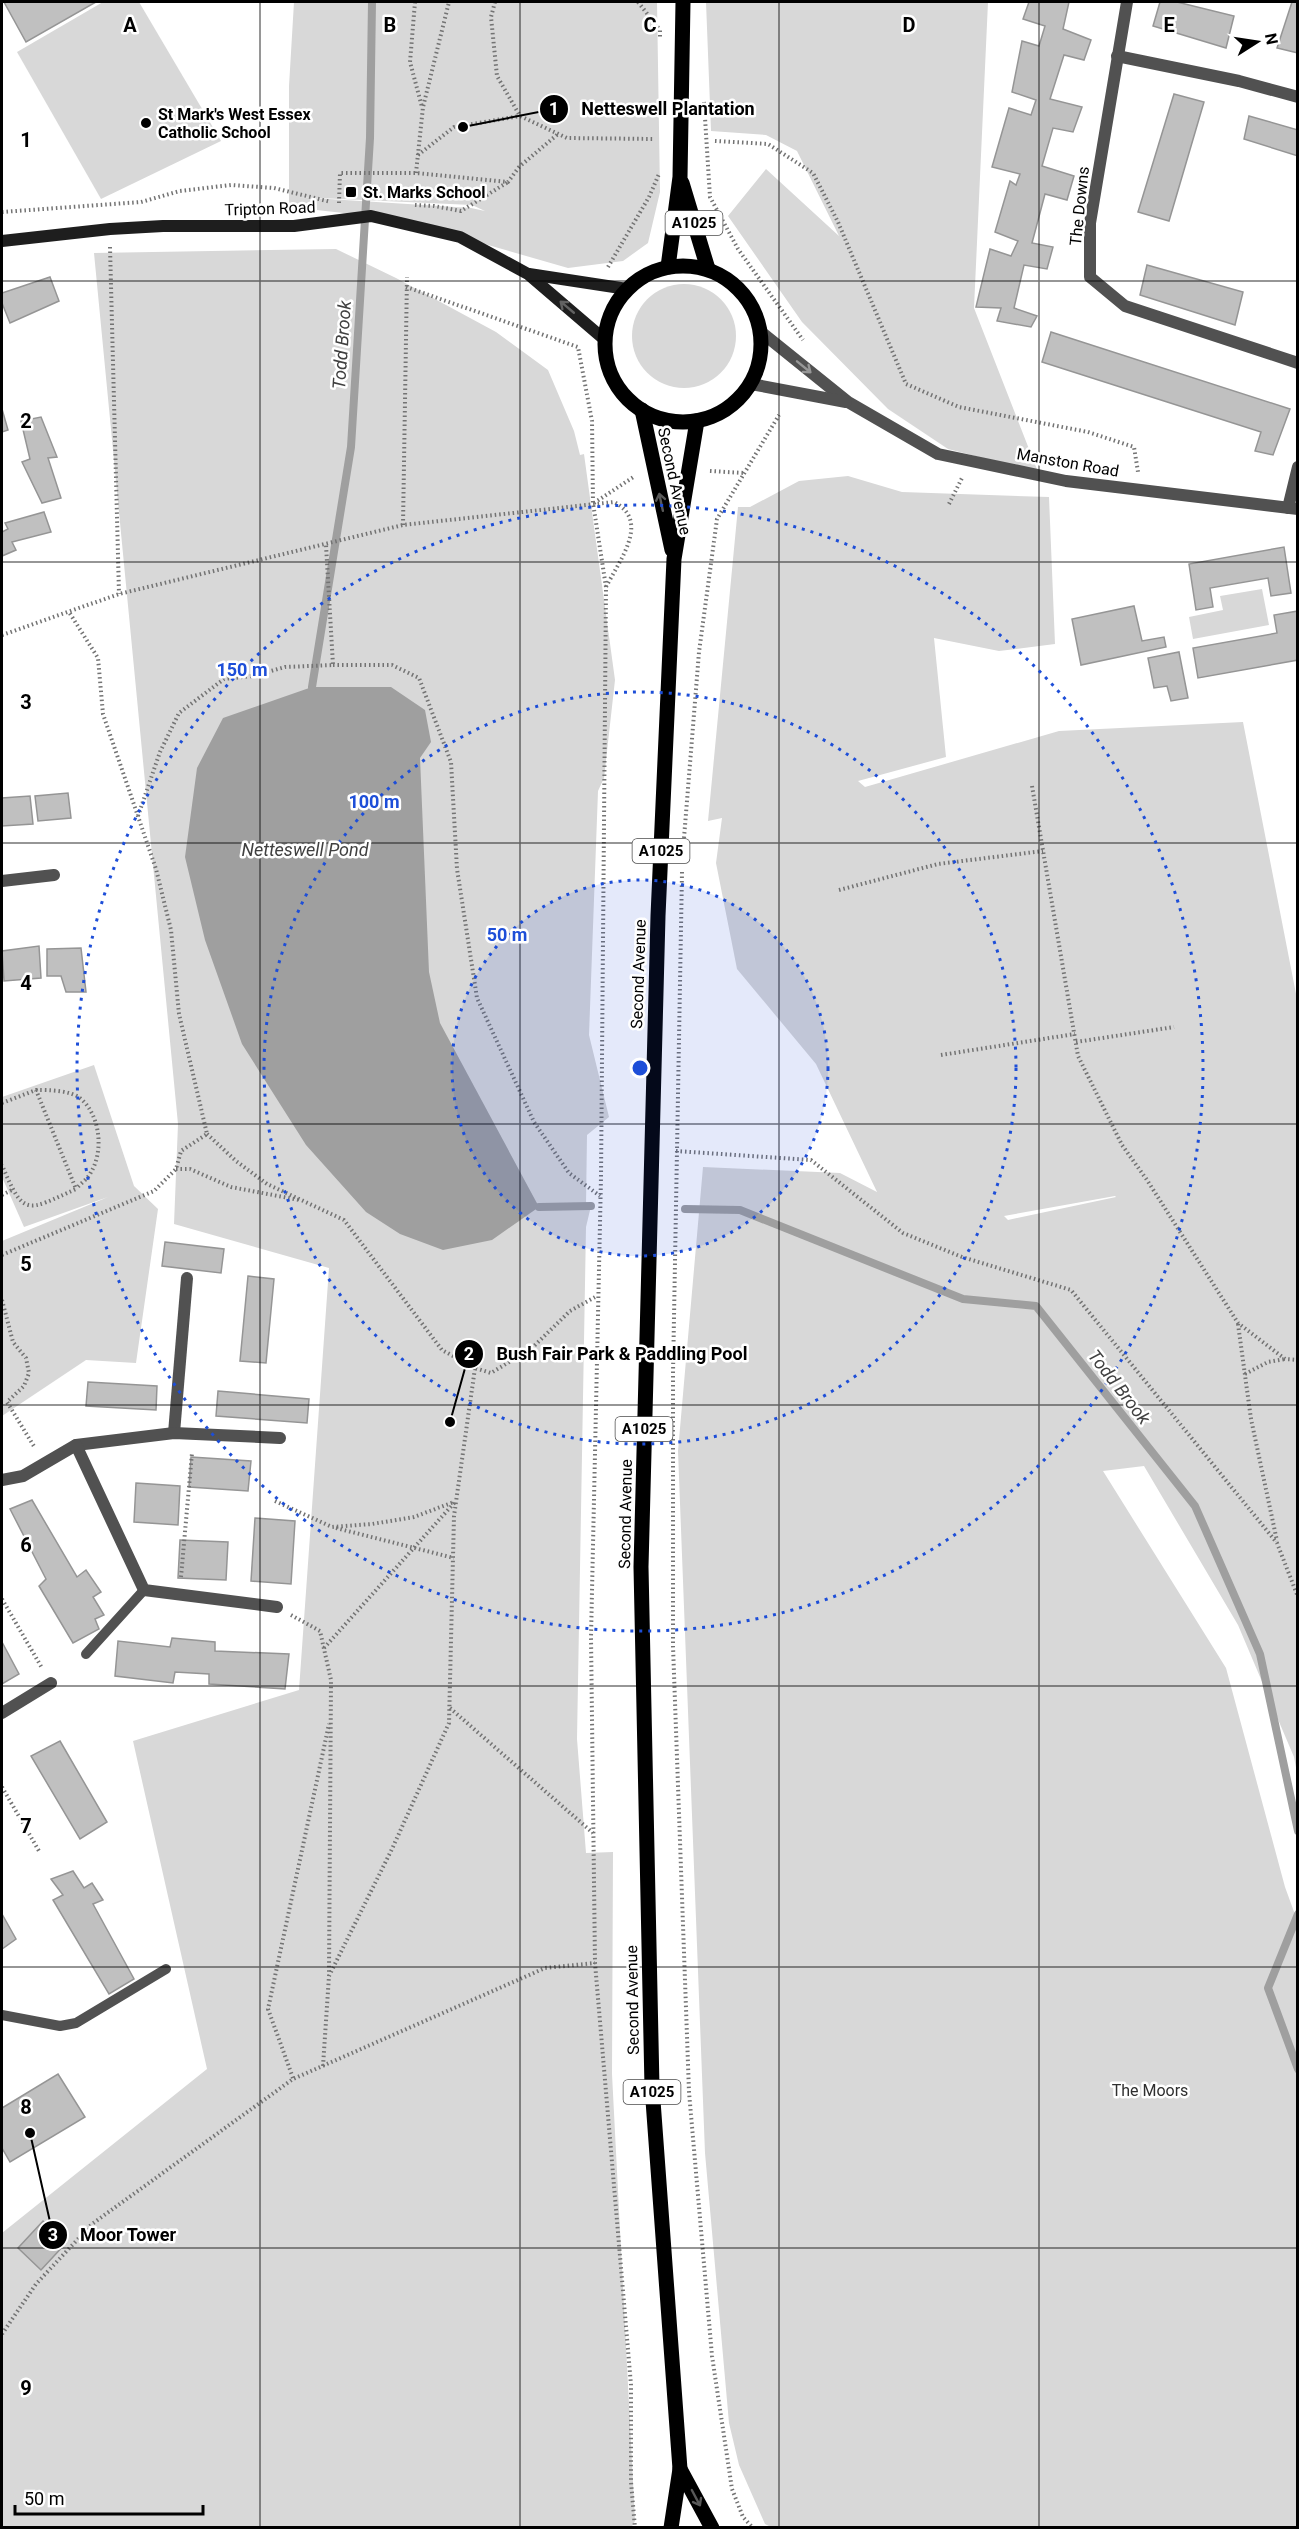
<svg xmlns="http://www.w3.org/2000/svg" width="1299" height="2529" font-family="Roboto,sans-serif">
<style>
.green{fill:#d8d8d8;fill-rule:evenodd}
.water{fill:#9f9f9f}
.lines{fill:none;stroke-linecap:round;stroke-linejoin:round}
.stream{stroke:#9f9f9f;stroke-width:8}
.building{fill:#c0c0c0;stroke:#959595;stroke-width:1.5}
.path{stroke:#737373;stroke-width:4;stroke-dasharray:1.5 3;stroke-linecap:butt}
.lane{stroke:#515151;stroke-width:10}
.street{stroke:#515151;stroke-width:12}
.secondary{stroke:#1e1e1e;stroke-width:12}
.primary{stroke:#000;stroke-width:15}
.oneway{stroke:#626262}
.oneway2{stroke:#979797}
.oneway3{stroke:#595959}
.grid{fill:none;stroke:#000;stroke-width:1.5;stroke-opacity:0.55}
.ring{fill:none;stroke:#1d4ed8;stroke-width:3;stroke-dasharray:3 6}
.poi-dot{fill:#000;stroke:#fff;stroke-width:2}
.labels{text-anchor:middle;stroke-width:5;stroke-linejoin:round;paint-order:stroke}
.shield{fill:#fff;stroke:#4c4c4c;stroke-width:1.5}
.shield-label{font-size:15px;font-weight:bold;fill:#000}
.poi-label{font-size:16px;font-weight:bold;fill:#000;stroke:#fff;text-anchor:start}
.street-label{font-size:16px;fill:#000;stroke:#fff}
.park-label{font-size:16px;fill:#2f2f2f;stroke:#fff}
.water-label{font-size:18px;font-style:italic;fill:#404040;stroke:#fff}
.grid-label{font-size:20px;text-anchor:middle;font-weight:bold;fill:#000;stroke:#fff;stroke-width:5;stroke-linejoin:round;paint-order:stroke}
.centre{fill:#1d4ed8;stroke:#fff;stroke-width:3}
.ring-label{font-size:18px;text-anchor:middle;font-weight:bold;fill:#1d4ed8;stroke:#fff;stroke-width:5;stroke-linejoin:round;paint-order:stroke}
.leader{fill:none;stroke:#000;stroke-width:2}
.callout-dot{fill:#000;stroke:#fff;stroke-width:2}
.mark-label{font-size:18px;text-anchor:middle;font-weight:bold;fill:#fff}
.callout-label{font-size:18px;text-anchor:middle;font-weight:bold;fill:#000;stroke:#fff;stroke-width:5;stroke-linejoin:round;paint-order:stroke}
</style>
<rect width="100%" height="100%" fill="#fff"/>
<!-- green -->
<g class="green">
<path d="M103,2h36l82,139 -120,58 -84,-147z"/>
<path d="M294,2h363l3,190 -12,51 -25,18 -55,7 -108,-31 -89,-21 -82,-9v-121zM297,197l175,8 13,6 -14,-3z"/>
<path d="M706,2h282l-14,306 64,164 -90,-23 -60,-40 -86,-87 -74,-106 38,-47 73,67 -42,-85 -31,-16 -55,-4z"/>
<path d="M336,249l60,29 100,54 52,38 26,61 6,24 4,-1 31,226 -11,98 -6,13 -9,244 20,82 -22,18 -1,70 5,1 -5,21 -9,512 9,114 27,-1 -1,222 23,447 -4,7h-629v-295l205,-164 -74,-328 166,-51 30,-422 -155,-44 4,-100 -84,-871z"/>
<circle cx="684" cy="336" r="52"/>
<path d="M848,476l54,16 147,5 6,147 -56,7 -65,-13 12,119 -88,24 7,6 194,-56 184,-9 54,277v774l-3,-16 -56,-132 -94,-159 -41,5 123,197 59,219 12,33v607h-526l-6,-3 -26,-59 -10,-42 -24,-270 -27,-702 25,-284 137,6 37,19 -61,-128 -79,-95 -21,-106 6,-45 -14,3 30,-314h12l49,-26zM1116,1197l-108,23 -4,-4 111,-20z"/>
<path d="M1262,589l7,36 -76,14 -4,-22 34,-7 -3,-14z"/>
<path d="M94,1065l40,121 24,23 -22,154 -50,-3 -84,56v-175l106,-44 -84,30 -22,-50v-80z"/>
</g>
<!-- water -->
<path class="water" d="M312,687h79l34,23 6,32 -11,16 9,214 11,51 99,184 -47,33 -49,10 -43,-16 -34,-22 -60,-67 -64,-101 -37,-104 -20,-83 12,-89 26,-50z"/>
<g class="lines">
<!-- stream -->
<g class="stream">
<path d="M312,687l39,-240 19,-309 2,-136"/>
<path d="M539,1207l52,-1"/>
<path d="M685,1209l55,1 223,89 73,7 159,200 65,148 38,177"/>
<path d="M1298,1914l-30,74 30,81"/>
</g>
</g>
<!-- building -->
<g class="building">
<path d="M4,2h92l-70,40z"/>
<path d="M1029,2h40l-6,27 28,11 -7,20 -20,-5 -14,44 32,8 -9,25 -20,-4 -11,38 32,10 -7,24 -22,-6 -13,49 21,4 -6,22 -23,-4 -10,43 23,8 -6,11 -34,-6 4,-13 -25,-1 14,-58 21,7 7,-15 -23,-9 15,-51 6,4 4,-11 -28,-7 17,-59 22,7 5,-15 -24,-8 10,-51 17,5 6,-20 -22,-7z"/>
<path d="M1160,2h17l57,14 -8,32 -73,-22z"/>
<path d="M1292,2h6v51l-21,-5z"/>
<path d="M1174,94l30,8 -35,119 -31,-9z"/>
<path d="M1249,116l49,14v26l-54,-17z"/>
<path d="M1147,265l96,27 -8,33 -95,-30z"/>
<path d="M50,277l9,24 -49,22 -8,-20v-10z"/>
<path d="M1051,332l239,77 -17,46 -18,-4 6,-19 -219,-70z"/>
<path d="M2,409l6,21 -6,2z"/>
<path d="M41,417l16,40 -9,1 13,40 -19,5 -20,-41 8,-3 -9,-38z"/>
<path d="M44,512l7,20 -39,10 4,8 -14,6v-24l6,-3 -3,-6z"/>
<path d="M1284,547l7,46 -20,3 -3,-18 -58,10 3,19 -17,3 -7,-46z"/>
<path d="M1134,606l8,35 22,-4 2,10 -85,18 -9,-46z"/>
<path d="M1298,611v49l-100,18 -5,-30 84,-15 -3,-18z"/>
<path d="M1179,652l9,46 -17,3 -4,-15 -13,2 -6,-30z"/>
<path d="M68,793l3,25 -33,3 -3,-25z"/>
<path d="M30,796l3,28 -31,2v-28z"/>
<path d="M39,946l2,32 -37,3 -2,-30z"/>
<path d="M81,948l5,44h-20l-5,-16h-14v-27z"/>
<path d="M165,1242l59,7 -3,24 -59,-7z"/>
<path d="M248,1276l26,3 -8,84 -26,-2z"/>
<path d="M88,1382l69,4 -1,24 -70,-4z"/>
<path d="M218,1391l91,8 -2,24 -91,-7z"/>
<path d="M191,1457l60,4 -3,30 -59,-4z"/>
<path d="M136,1483l44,3 -2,39 -44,-3z"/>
<path d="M32,1500l45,77 9,-7 15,22 -8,5 11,18 -9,4 4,10 -26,14 -34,-57 7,-7 -36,-70z"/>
<path d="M255,1518l40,3 -4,63 -40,-3z"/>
<path d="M180,1540l48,2 -2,38 -48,-2z"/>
<path d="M172,1638l43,4v9l74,3 -4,35 -76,-5v-10l-34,-2 -2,11 -58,-7 3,-35 52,6z"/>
<path d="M2,1642l17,32 -17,10z"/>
<path d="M60,1741l47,81 -27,17 -49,-83z"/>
<path d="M73,1871l11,17 8,-5 11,17 -10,4 41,75 -25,15 -56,-94 10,-5 -12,-16z"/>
<path d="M2,1914l14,25 -14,10z"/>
<path d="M58,2074l27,43 -75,45 -8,-14v-40z"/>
<path d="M43,2221l23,22 -25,27 -23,-22z"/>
</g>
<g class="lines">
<!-- path -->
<g class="path">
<path d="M415,2l-5,60 12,45"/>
<path d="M495,2l-4,15 6,59 23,40 47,22 87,1"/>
<path d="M638,2l22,28v7"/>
<path d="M704,102l6,95 28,52 65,91"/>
<path d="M715,141l53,3 45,29 25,49 68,162 53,23 129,25 46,15 4,25"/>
<path d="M418,155l36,-28 66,-11"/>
<path d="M416,173l7,-66 26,-105"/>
<path d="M339,203l1,-30h76l92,9 11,-15 39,-33"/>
<path d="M415,205l19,1 27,5 47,-29"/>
<path d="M2,212l139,-10 39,-11 51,-6 43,3 57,14"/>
<path d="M110,247l9,347"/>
<path d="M608,267l41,-70 10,-23"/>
<path d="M406,287l172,60 14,74 1,82 13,84 -5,590 -10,460 4,326 36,422v97l4,46"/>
<path d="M710,471l34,2"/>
<path d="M594,503l41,-27"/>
<path d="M949,504l13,-26"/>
<path d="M403,525l4,-248"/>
<path d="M2,635l117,-41 284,-69 211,-23c37,19 5,59 -8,85"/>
<path d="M333,665h59l27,13 32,84 6,107 20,129 57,124 35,51 31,23"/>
<path d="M1032,786l46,270 44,89 25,35 91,143 47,36 13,1"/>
<path d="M138,816l22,-64 19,-39 45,-34 29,-3 32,-9 48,-2 -7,-120"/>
<path d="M684,838l15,-186 18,-133 62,-104"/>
<path d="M682,872l-9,501v273l16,446 23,264 20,133 11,28 10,11"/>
<path d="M839,890l99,-26 105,-13"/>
<path d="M1076,1042l98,-15"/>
<path d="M941,1055l134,-21"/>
<path d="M36,1090c13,0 35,0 45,9 19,16 23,52 10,73 -3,7 -10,11 -15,17"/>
<path d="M2,1103l34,-13 40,99c-49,22 -52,29 -74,-24"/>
<path d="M207,1134l29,27 31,23 77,36 98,130 33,18 16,5 41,-25 38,-37 27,-15"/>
<path d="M676,1151l135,9 92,73 59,24 109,33 206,253 21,54"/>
<path d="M176,1169h14l41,18 68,13"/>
<path d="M2,1195l10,-5"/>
<path d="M2,1255l152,-64 22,-22 5,-18 26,-17 -28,-120 -8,-84 -15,-61 -53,-155 -5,-56 -29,-46"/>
<path d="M2,1300l11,42 13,16 3,15 -5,13 -17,16 28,46"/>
<path d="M1238,1324l13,95 26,122"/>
<path d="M1245,1374l23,-12 17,-3"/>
<path d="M275,1501l57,26 40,-3 42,-7 40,-15"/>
<path d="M336,1528l118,30"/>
<path d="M181,1577l11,-124"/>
<path d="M2,1599l40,69"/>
<path d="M291,1615l29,16 11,49 -2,293"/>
<path d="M324,1648l132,-147"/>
<path d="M450,1708l143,125"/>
<path d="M2,1787l37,64"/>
<path d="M323,2066l6,-90 63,-127 57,-126 5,-207 21,-148"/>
<path d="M293,2078l-25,-69 61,-285"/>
<path d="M2,2334l34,-50 56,-60 201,-145 252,-111 50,-5"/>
</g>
<!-- lane -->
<g class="lane">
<path d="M86,1654l58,-64"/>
<path d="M2,2015l58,11 16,-3 90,-54"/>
</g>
<!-- street -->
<g class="street">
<path d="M1127,2l-37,221v54l35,29 173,57"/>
<path d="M1117,56l122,25 59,16"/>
<path d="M761,332l87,70 90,52 128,27 232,28"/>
<path d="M751,384l95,18"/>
<path d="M1288,508l10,-41"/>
<path d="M2,881l52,-6"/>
<path d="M174,1433l13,-155"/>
<path d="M76,1445l98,-12 106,5"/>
<path d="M2,1480l21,-4 53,-31 68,145 133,17"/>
<path d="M2,1713l49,-30"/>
</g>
<!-- secondary -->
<g class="secondary">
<path d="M2,241l108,-12 53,-3h131l77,-10 89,21 68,37 77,66"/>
<path d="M529,274l98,15"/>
</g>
<!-- primary -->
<g class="primary">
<path d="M682,183l26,86"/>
<circle cx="683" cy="344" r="78"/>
<path d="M668,267l12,-90 3,-175"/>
<path d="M642,410l30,140"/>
<path d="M680,2469l32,59"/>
<path d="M671,2528l9,-59 -28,-382 -11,-520 17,-651 16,-357 23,-138"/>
</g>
</g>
<!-- one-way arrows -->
<defs><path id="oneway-shaft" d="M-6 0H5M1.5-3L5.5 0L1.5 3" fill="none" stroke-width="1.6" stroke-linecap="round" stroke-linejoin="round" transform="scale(1.5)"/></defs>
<use class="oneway" href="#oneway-shaft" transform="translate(567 307) rotate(-140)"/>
<use class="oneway2" href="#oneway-shaft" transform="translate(804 367) rotate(39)"/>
<g class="oneway3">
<use href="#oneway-shaft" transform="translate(661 502) rotate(-102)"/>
<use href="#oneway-shaft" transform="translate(696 2498) rotate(62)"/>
</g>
<!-- grid -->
<path class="grid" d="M260,2v2526M520,2v2526M779,2v2526M1039,2v2526M2,281h1296M2,562h1296M2,843h1296M2,1124h1296M2,1405h1296M2,1686h1296M2,1967h1296M2,2248h1296"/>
<!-- distance rings -->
<circle cx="640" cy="1068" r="188" fill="#1d4ed8" fill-opacity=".12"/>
<g class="ring">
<circle cx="640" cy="1068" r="188"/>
<circle cx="640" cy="1068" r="376"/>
<circle cx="640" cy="1068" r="563"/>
</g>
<!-- markers -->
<g class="poi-dot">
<circle cx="146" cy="123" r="6"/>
<rect x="345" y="186" width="12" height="12" rx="3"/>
</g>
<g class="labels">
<!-- shield labels -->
<g class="shield">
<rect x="665.5" y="211" width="57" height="24" rx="4.5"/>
<rect x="632.5" y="839" width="57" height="24" rx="4.5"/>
<rect x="615.5" y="1417" width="57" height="24" rx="4.5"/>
<rect x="623.5" y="2080" width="57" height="24" rx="4.5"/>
</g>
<g class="shield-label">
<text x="694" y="228">A1025</text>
<text x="661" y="856">A1025</text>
<text x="644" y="1434">A1025</text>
<text x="652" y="2097">A1025</text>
</g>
<!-- poi labels -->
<g class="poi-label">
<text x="158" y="120">St Mark's West Essex<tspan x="158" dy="18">Catholic School</tspan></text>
<text x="363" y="198">St. Marks School</text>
</g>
<!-- street labels -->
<g class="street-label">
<text transform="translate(1079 206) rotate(-84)" y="6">The Downs</text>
<text transform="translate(270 208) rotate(-2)" y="6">Tripton Road</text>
<text transform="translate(1068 462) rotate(10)" y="6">Manston Road</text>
<text transform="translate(675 481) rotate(78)" y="6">Second Avenue</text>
<text transform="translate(638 974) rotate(-88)" y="6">Second Avenue</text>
<text transform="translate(625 1514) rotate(-89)" y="6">Second Avenue</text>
<text transform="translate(632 2000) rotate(-91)" y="6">Second Avenue</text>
</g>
<!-- park labels -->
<g class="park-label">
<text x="1150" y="2096">The Moors</text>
</g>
<!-- water labels -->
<g class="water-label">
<text transform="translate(342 345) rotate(-86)" y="6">Todd Brook</text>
<text x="305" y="856">Netteswell Pond</text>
<text transform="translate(1119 1387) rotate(52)" y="6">Todd Brook</text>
</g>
</g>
<g class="grid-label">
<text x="130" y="32">A</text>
<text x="390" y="32">B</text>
<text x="650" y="32">C</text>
<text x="909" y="32">D</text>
<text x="1169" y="32">E</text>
<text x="26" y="147">1</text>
<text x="26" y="428">2</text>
<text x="26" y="709">3</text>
<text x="26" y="990">4</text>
<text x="26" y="1271">5</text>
<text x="26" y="1552">6</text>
<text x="26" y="1833">7</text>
<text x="26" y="2114">8</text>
<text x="26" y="2395">9</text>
</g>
<circle cx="640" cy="1068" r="9" class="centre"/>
<g class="ring-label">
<text x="242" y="676">150 m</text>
<text x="374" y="808">100 m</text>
<text x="507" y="941">50 m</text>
</g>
<!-- callouts -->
<path class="leader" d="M463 127L554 109M450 1422L469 1354M30 2133L53 2235"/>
<g class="callout-dot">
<circle cx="463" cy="127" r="6"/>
<circle cx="450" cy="1422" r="6"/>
<circle cx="30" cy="2133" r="6"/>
<circle cx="554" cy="109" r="15"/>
<circle cx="469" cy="1354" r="15"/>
<circle cx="53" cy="2235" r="15"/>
</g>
<g class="mark-label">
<text x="554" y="115">1</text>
<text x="469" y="1360">2</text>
<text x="53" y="2241">3</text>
</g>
<g class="callout-label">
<text x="668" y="115">Netteswell Plantation</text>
<text x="622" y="1360">Bush Fair Park &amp; Paddling Pool</text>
<text x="128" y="2241">Moor Tower</text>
</g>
<!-- border -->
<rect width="1299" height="2529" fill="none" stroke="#000000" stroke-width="6"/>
<!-- north arrow -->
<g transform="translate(1257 42) rotate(78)" stroke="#ffffff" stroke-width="4.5" paint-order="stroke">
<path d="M0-4.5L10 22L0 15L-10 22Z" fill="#000000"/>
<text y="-9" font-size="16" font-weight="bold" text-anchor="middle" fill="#000000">N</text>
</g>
<!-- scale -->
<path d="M15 2505v9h188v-9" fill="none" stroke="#000000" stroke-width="3"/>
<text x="24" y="2505" font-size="18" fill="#000000" stroke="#ffffff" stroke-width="4.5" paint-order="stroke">50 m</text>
</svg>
